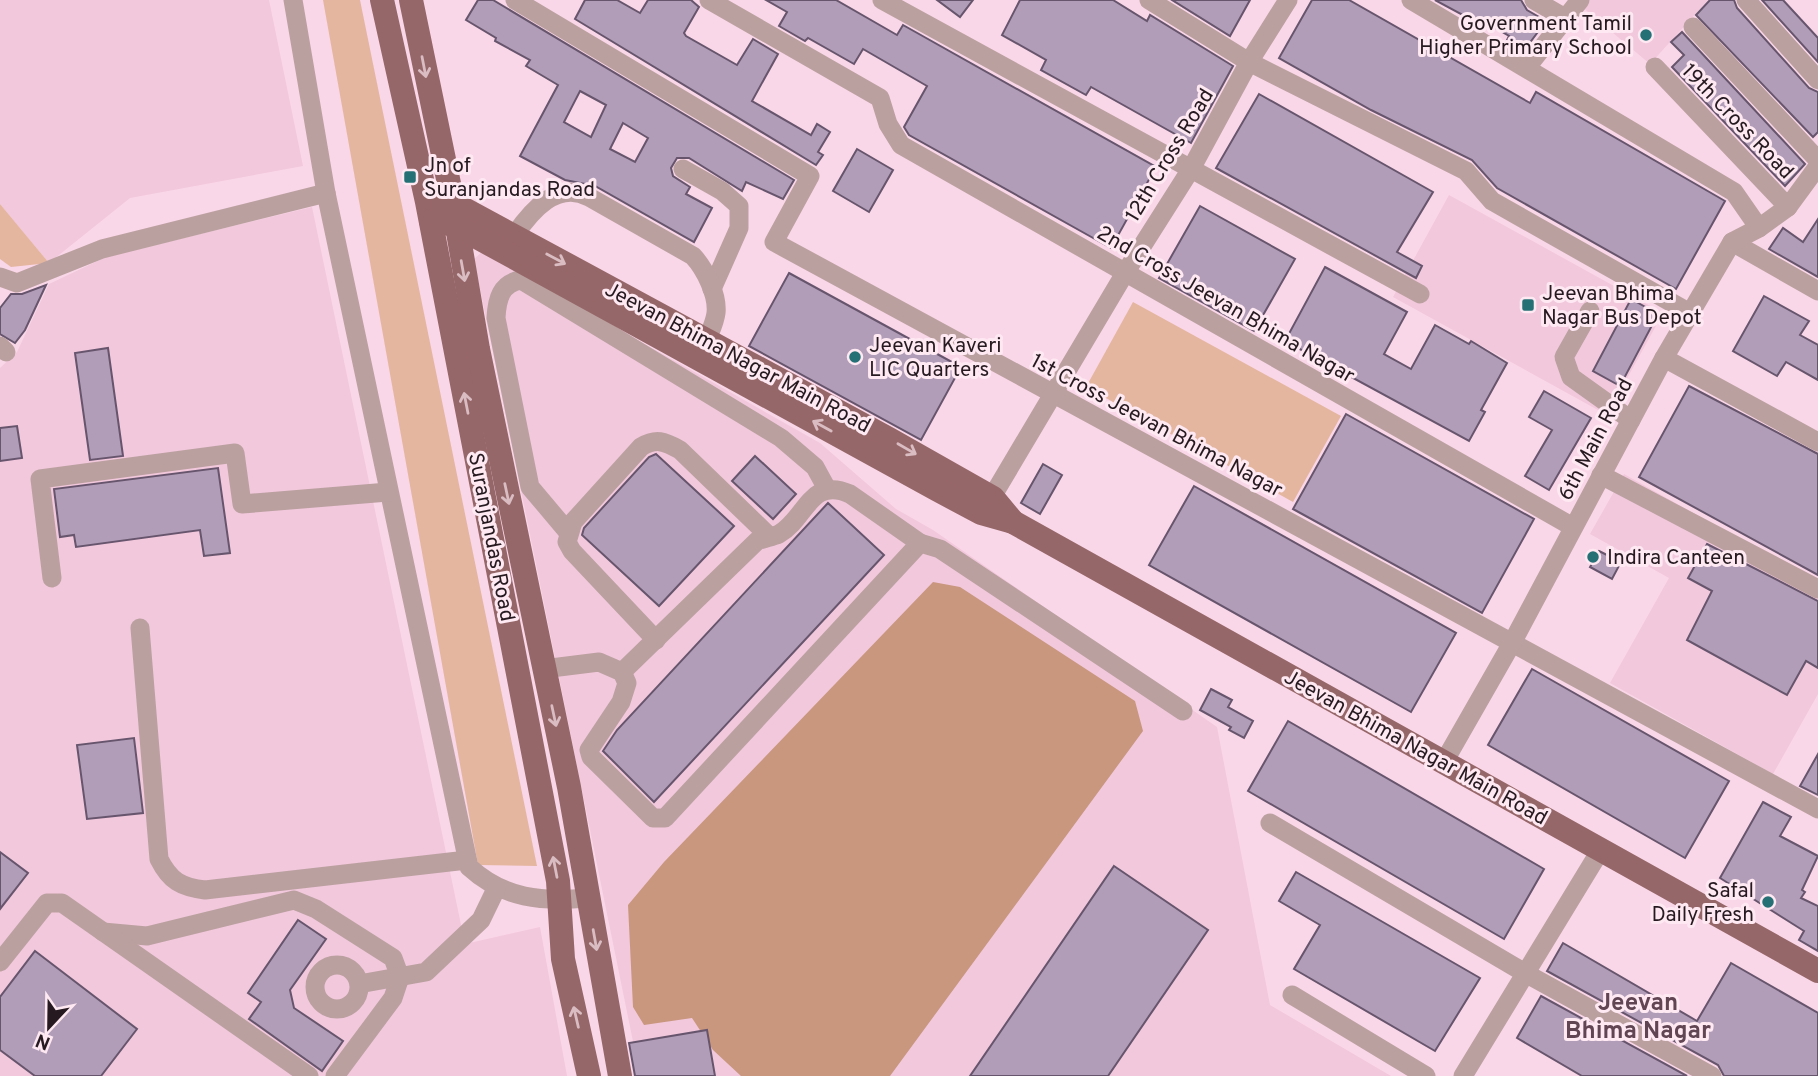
<svg xmlns="http://www.w3.org/2000/svg" width="1818" height="1076" font-family="Overpass,sans-serif">
<style>
.built{fill:#f2c8dc}
.green{fill:#e4b6a0}
.forest{fill:#c9967e}
.building{fill:#b19db7;stroke:#67556d;stroke-width:2;fill-rule:evenodd}
.lines{fill:none;stroke-linecap:round;stroke-linejoin:round}
.minor{stroke:#bba0a0;stroke-width:19}
.major{stroke:#966769;stroke-width:24}
.oneway{stroke:#dabcc3}
.poi-dot{fill:#257075;stroke:#fee9f3;stroke-width:2.5}
.labels{text-anchor:middle;stroke-width:6;stroke-linejoin:round;paint-order:stroke}
.poi-label{font-size:21px;fill:#261a20;stroke:#fee9f3;text-anchor:start}
.street-label{font-size:21px;fill:#261a20;stroke:#fee9f3}
.quarter-label{font-size:24px;font-weight:bold;fill:#614553;stroke:#fee9f3}
</style>
<rect width="100%" height="100%" fill="#fad7e8"/>
<!-- built -->
<g class="built">
<path d="M0,0h269l34,166 -173,32 -81,65 -49,-59z"/>
<path d="M1586,0h122l-58,64 -69,-58z"/>
<path d="M1449,195l214,118 -56,102 -214,-118z"/>
<path d="M312,207l153,737 75,-17 27,149h-567v-708l17,-16 32,-68 57,-27z"/>
<path d="M482,252l338,191 76,66 37,21 284,197 53,278 121,71h-751l-166,-817z"/>
<path d="M1624,474l194,109v111l-45,80 -163,-91 59,-105 -79,-44z"/>
</g>
<!-- green -->
<g class="green">
<path d="M323,0h37l177,866 -59,-1z"/>
<path d="M0,204l49,59 -38,4 -11,-8z"/>
<path d="M1133,302l208,114 -48,86 -207,-115z"/>
</g>
<!-- forest -->
<path class="forest" d="M933,582l27,5 175,114 8,30 -253,345h-149l-28,-26 -21,-32 -48,7 -11,-18 -5,-102 36,-43z"/>
<!-- building -->
<g class="building">
<path d="M478,0h15l301,180 -11,19 -37,-17 -4,9 -53,-33h-12l-6,10 2,8 17,11 -4,7 26,14 -18,34 -99,-56 -30,-6 -45,-24 38,-71 -32,-19 4,-6 -35,-19 1,-3 -30,-18zM580,91l26,14 -15,32 -27,-15zM623,123l25,15 -13,24 -25,-13z"/>
<path d="M585,0h32l23,13 8,-13h43l8,7 -15,26 2,3 51,29 16,-26 25,15 -26,47 59,34 6,-11 13,8 -12,20 5,3 -7,10 -241,-146z"/>
<path d="M766,0h70l61,35 6,-10 253,142 -45,81 -202,-113 -5,-8 23,-41 -64,-37 -9,15 -46,-26 -3,3 -26,-15 8,-14z"/>
<path d="M937,0h36l-13,17z"/>
<path d="M1020,0h93l34,21 3,-6 83,51 -42,77 -100,-56 -5,8 -45,-25 5,-10 -44,-25z"/>
<path d="M1172,0h78l-20,36z"/>
<path d="M1312,0h37l181,103 6,-11 189,109 -49,88 -179,-101 -25,-28 -101,-50 -92,-52z"/>
<path d="M1435,0h86l6,10 19,11 -23,31 -17,-10 3,-6 -24,-14 -2,4z"/>
<path d="M1710,0h24l3,8 72,80 9,4v40l-5,5 -117,-122z"/>
<path d="M1762,0h21l35,38v24z"/>
<path d="M1682,32l123,132 -20,22 -113,-119 12,-12 -13,-13z"/>
<path d="M1259,94l174,98 -36,60 25,14 -6,12 -200,-110z"/>
<path d="M857,149l36,21 -24,42 -36,-21z"/>
<path d="M1200,206l95,53 -41,72 -95,-53z"/>
<path d="M1818,219v58l-49,-28 14,-21 20,14z"/>
<path d="M1325,267l82,45 -23,42 27,15 24,-44 34,19 2,-3 36,22 -26,47 4,2 -16,29 -184,-100z"/>
<path d="M789,273l172,94 -40,73 -172,-94z"/>
<path d="M46,285l-21,45 -10,13 -15,-9v-26l11,-14h11z"/>
<path d="M1764,296l45,25 -9,14 18,10v35l-32,-18 -9,14 -44,-25z"/>
<path d="M1631,299l27,15 -38,72 -27,-15z"/>
<path d="M108,348l15,108 -33,4 -15,-107z"/>
<path d="M1689,386l129,68v121l-179,-98z"/>
<path d="M1544,391l47,27 -42,72 -24,-14 27,-46 -23,-13z"/>
<path d="M1346,414l188,105 -52,94 -189,-104z"/>
<path d="M17,426l5,32 -22,3v-33z"/>
<path d="M656,454l78,72 -75,80 -77,-71 2,-7 65,-71z"/>
<path d="M755,456l41,38 -23,25 -41,-38z"/>
<path d="M1043,464l19,11 -22,39 -19,-11z"/>
<path d="M218,468l12,85 -26,3 -4,-26 -124,17 -2,-12 -14,2 -6,-48z"/>
<path d="M1194,486l262,147 -45,79 -262,-147z"/>
<path d="M828,503l56,52 -230,247 -51,-51 14,-21z"/>
<path d="M1707,544l111,57v67l-12,-7 -19,34 -100,-55 25,-49 -24,-13z"/>
<path d="M1599,551l22,11 -9,17 -22,-12z"/>
<path d="M1532,669l197,112 -44,77 -197,-113z"/>
<path d="M1211,689l21,11 -4,7 25,14 -9,17 -15,-8 2,-3 -31,-17z"/>
<path d="M1288,721l256,148 -40,70 -256,-148z"/>
<path d="M134,738l9,75 -56,6 -10,-74z"/>
<path d="M1818,754v41l-18,-9z"/>
<path d="M1763,802l28,15 -11,19 38,20 -16,34 3,2 -4,6 17,8v45l-19,-11 5,-9 -84,-53z"/>
<path d="M0,852l28,21 -28,36z"/>
<path d="M1114,866l94,64 -100,146h-138z"/>
<path d="M1296,872l184,106 -45,73 -141,-82 26,-44 -41,-24z"/>
<path d="M298,920l28,19 -36,51 4,18 49,33 -21,30 -73,-52 12,-17 -13,-9z"/>
<path d="M1563,943l134,78 34,-58 87,50v63h-94l-6,-11 -171,-94z"/>
<path d="M35,951l102,78 -36,47h-66l-35,-26v-53z"/>
<path d="M1541,996l146,80h-105l-65,-38z"/>
<path d="M707,1030l8,46h-80l-6,-33z"/>
</g>
<g class="lines">
<!-- minor -->
<g class="minor">
<path d="M293,0l33,193 143,674c35,32 73,35 118,31"/>
<path d="M515,0l295,176 -36,66 1044,567"/>
<path d="M709,0l171,98 8,26 13,21 672,382"/>
<path d="M882,0l538,294"/>
<path d="M1149,0l100,62 217,109 26,30 198,112"/>
<path d="M1411,0l323,192 25,36"/>
<path d="M1534,0l31,18"/>
<path d="M1746,0l72,80"/>
<path d="M1693,27l125,133"/>
<path d="M1527,67l53,-67"/>
<path d="M1655,67l133,140"/>
<path d="M683,169l39,22 17,15v22l-27,61"/>
<path d="M514,236c17,-25 43,-56 75,-39l104,59c12,13 25,39 23,57 -1,9 -6,19 -9,27"/>
<path d="M1732,242l86,49"/>
<path d="M0,277l17,6 85,-34 224,-56"/>
<path d="M1590,311l-26,46 7,20 60,43"/>
<path d="M0,346l6,6"/>
<path d="M1664,358l154,84"/>
<path d="M1601,475l217,114"/>
<path d="M986,507l139,-234 66,-104 58,-107 39,-62"/>
<path d="M568,532l-38,-45 -34,-169c1,-19 5,-35 25,-38l260,158 34,29 12,22"/>
<path d="M52,578l-12,-99 195,-26 7,51 146,-12"/>
<path d="M140,628l19,231c11,22 22,28 46,31l262,-30"/>
<path d="M656,640l-84,-89 -5,-9 6,-20 68,-75c15,-9 23,-6 39,3l89,86"/>
<path d="M543,669l56,-7 23,10 5,11 -6,19 -32,48 2,7 62,61h12l255,-275 20,6 243,162"/>
<path d="M622,672l135,-131c7,-3 15,-4 22,-7 27,-15 31,-58 71,-40l70,49"/>
<path d="M1444,762l68,-119 152,-285 68,-116 27,-14 29,-21 30,-41"/>
<path d="M1270,823l255,150 187,103"/>
<path d="M103,932l44,4 147,-36 22,9 77,49 7,19 -7,21 -58,78"/>
<path d="M0,962l47,-59h15l247,173"/>
<circle cx="337" cy="987" r="22"/>
<path d="M359,984l67,-12 55,-52 15,-31"/>
<path d="M1292,995l134,81"/>
<path d="M1463,1076l137,-225"/>
</g>
<!-- major -->
<g class="major">
<path d="M382,0l45,202 131,679 5,78 26,117"/>
<path d="M411,0l42,203 25,146 91,438 51,289"/>
<path d="M442,203h11l436,236 104,59 20,24"/>
<path d="M431,221l24,4 483,265 43,23 32,9 805,449"/>
</g>
</g>
<!-- one-way arrows -->
<defs><path id="oneway-shaft" d="M-6 0H5M1.5-3L5.5 0L1.5 3" fill="none" stroke-width="1.6" stroke-linecap="round" stroke-linejoin="round" transform="scale(1.75)"/></defs>
<g class="oneway">
<use href="#oneway-shaft" transform="translate(424 67) rotate(79)"/>
<use href="#oneway-shaft" transform="translate(556 259) rotate(28)"/>
<use href="#oneway-shaft" transform="translate(463 271) rotate(80)"/>
<use href="#oneway-shaft" transform="translate(466 403) rotate(-101)"/>
<use href="#oneway-shaft" transform="translate(822 426) rotate(-151)"/>
<use href="#oneway-shaft" transform="translate(907 449) rotate(30)"/>
<use href="#oneway-shaft" transform="translate(507 494) rotate(78)"/>
<use href="#oneway-shaft" transform="translate(554 716) rotate(78)"/>
<use href="#oneway-shaft" transform="translate(555 867) rotate(-101)"/>
<use href="#oneway-shaft" transform="translate(595 940) rotate(80)"/>
<use href="#oneway-shaft" transform="translate(576 1017) rotate(-103)"/>
</g>
<!-- markers -->
<g class="poi-dot">
<circle cx="1646" cy="35" r="7"/>
<rect x="403" y="170" width="14" height="14" rx="3.5"/>
<rect x="1521" y="298" width="14" height="14" rx="3.5"/>
<circle cx="855" cy="357" r="7"/>
<circle cx="1593" cy="557" r="7"/>
<circle cx="1768" cy="902" r="7"/>
</g>
<g class="labels">
<!-- poi labels -->
<g class="poi-label">
<text x="1632" y="30" text-anchor="end">Government Tamil<tspan x="1632" dy="24">Higher Primary School</tspan></text>
<text x="424" y="172">Jn of<tspan x="424" dy="24">Suranjandas Road</tspan></text>
<text x="1542" y="300">Jeevan Bhima<tspan x="1542" dy="24">Nagar Bus Depot</tspan></text>
<text x="869" y="352">Jeevan Kaveri<tspan x="869" dy="24">LIC Quarters</tspan></text>
<text x="1607" y="564">Indira Canteen</text>
<text x="1754" y="897" text-anchor="end">Safal<tspan x="1754" dy="24">Daily Fresh</tspan></text>
</g>
<!-- street labels -->
<g class="street-label">
<text transform="translate(1738 121) rotate(46)" y="7">19th Cross Road</text>
<text transform="translate(1169 155) rotate(-59)" y="7">12th Cross Road</text>
<text transform="translate(1226 304) rotate(30)" y="7">2nd Cross Jeevan Bhima Nagar</text>
<text transform="translate(738 357) rotate(28)" y="7">Jeevan Bhima Nagar Main Road</text>
<text transform="translate(1157 425) rotate(28)" y="7">1st Cross Jeevan Bhima Nagar</text>
<text transform="translate(1595 439) rotate(-62)" y="7">6th Main Road</text>
<text transform="translate(492 537) rotate(79)" y="7">Suranjandas Road</text>
<text transform="translate(1416 747) rotate(29)" y="7">Jeevan Bhima Nagar Main Road</text>
</g>
<!-- quarter labels -->
<g class="quarter-label">
<text x="1638" y="1010">Jeevan<tspan x="1638" dy="28">Bhima Nagar</tspan></text>
</g>
</g>
<!-- north arrow -->
<g transform="translate(49 1027) rotate(202)" stroke="#fee9f3" stroke-width="5" paint-order="stroke">
<path d="M0-5L12 26L0 18L-12 26Z" fill="#261a20"/>
<text y="-10" font-size="19" font-weight="bold" text-anchor="middle" fill="#261a20">N</text>
</g>
</svg>
